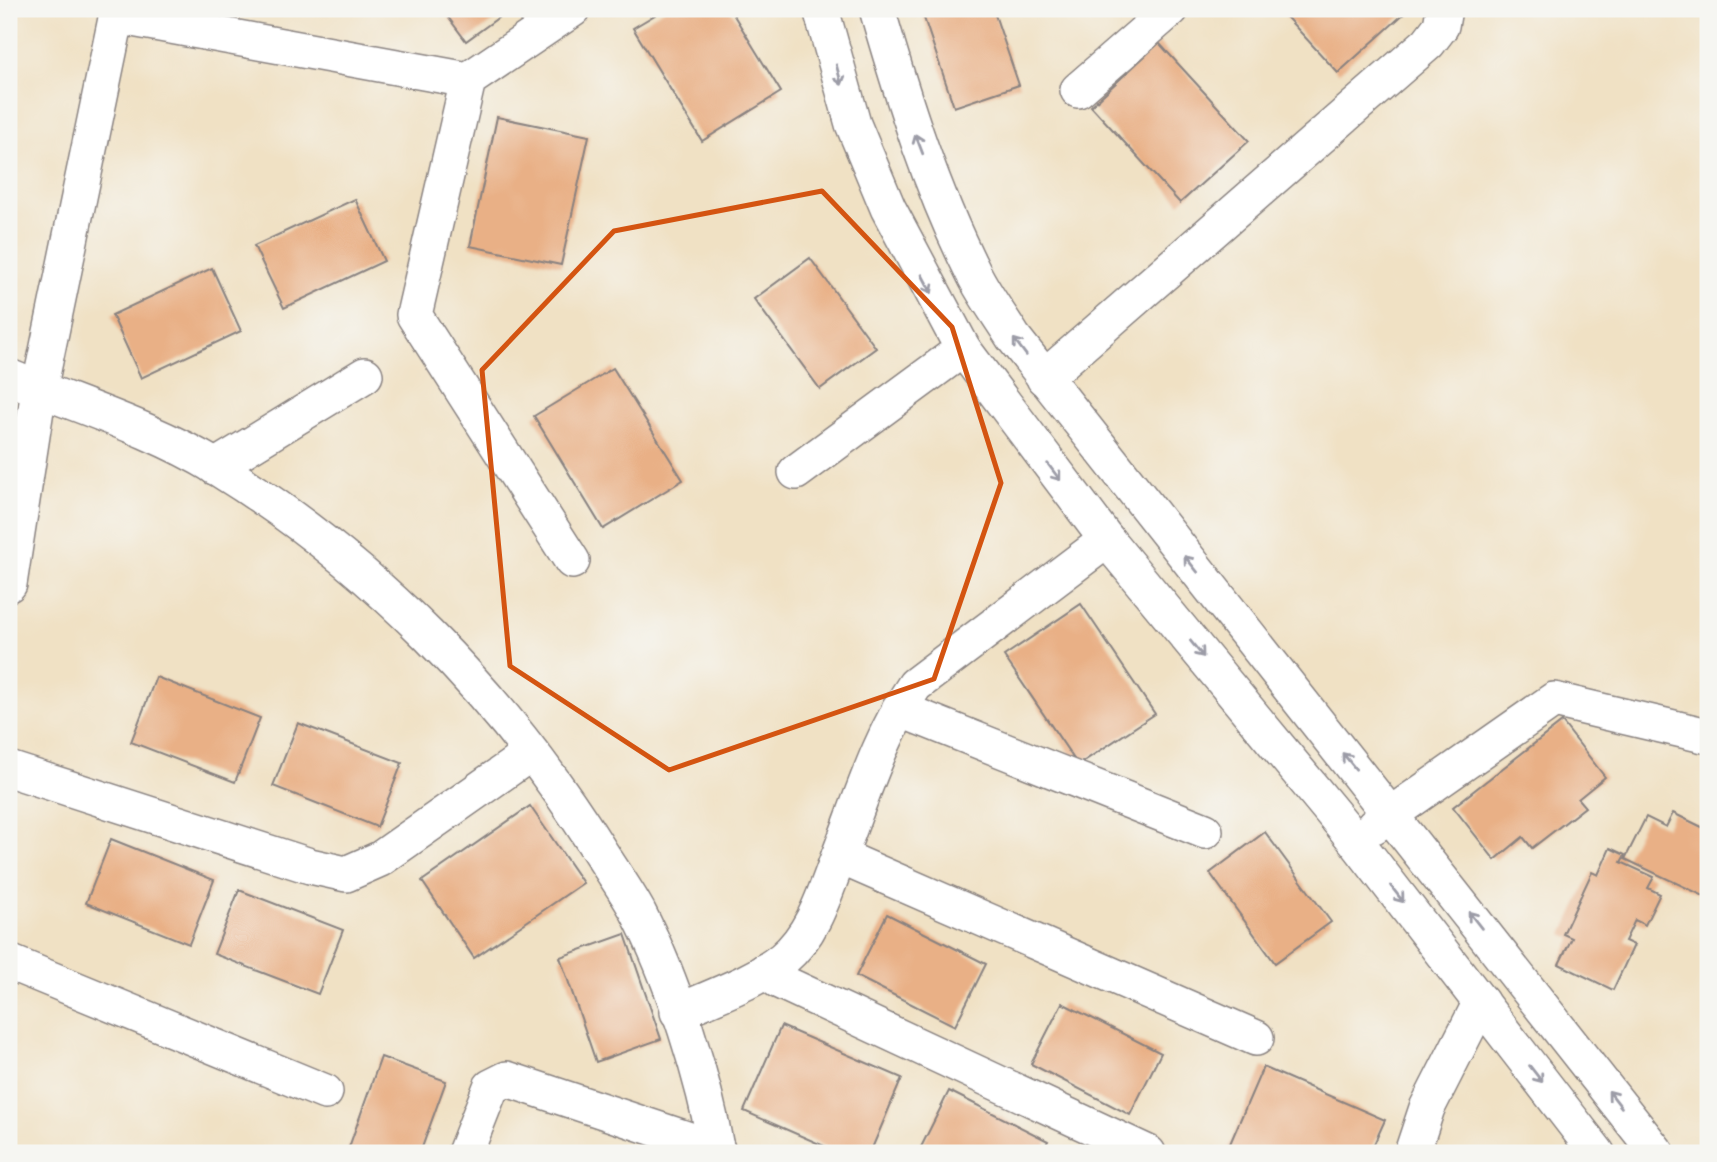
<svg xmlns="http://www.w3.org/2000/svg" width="1717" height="1162" font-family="Kalam,sans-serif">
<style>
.building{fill:#e9b086}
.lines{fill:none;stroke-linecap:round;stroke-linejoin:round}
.minor-casing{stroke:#898280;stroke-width:38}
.minor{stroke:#fff;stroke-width:35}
.oneway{stroke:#9c9ca7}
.marked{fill:none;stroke:#d45411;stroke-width:5;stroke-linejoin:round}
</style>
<rect width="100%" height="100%" fill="#f6f6f2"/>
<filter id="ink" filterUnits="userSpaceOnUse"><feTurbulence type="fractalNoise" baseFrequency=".0143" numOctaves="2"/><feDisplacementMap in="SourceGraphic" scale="14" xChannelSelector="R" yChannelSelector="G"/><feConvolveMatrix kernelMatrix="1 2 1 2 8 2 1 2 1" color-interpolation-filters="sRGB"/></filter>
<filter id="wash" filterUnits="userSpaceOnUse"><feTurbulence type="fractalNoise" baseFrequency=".00686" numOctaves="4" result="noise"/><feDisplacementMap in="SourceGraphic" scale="28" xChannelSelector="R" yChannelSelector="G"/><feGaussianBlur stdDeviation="1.57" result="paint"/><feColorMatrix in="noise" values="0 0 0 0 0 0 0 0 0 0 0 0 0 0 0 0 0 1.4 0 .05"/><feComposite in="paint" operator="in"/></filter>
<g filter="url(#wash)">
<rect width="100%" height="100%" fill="#f0e1c4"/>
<g id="blocks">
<!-- building -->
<g class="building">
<path d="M442,9h68l-44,32z"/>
<path d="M665,9h65l51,83 -79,49 -69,-113z"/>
<path d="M921,9h72l26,76 -65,22z"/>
<path d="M1279,9h126l2,2 -69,62z"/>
<path d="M1159,43l90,98 -69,62 -89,-97z"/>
<path d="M497,117l92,19 -28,129 -91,-19z"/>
<path d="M355,199l29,62 -100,47 -30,-62z"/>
<path d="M810,258l66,90 -56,41 -66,-90z"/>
<path d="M212,268l29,63 -100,47 -29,-63z"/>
<path d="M613,368l70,112 -80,49 -69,-113z"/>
<path d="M1081,604l74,110 -77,51 -74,-109z"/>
<path d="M156,677l104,41 -25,64 -104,-40z"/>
<path d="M1562,722l43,55 -27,22 7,8 -53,41 -9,-11 -28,23 -42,-53z"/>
<path d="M298,723l104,40 -25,64 -104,-41z"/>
<path d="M530,806l53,77 -109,75 -52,-77z"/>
<path d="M1673,813l35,17v68l-83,-39 21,-42 20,10z"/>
<path d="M1265,832l66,90 -56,41 -65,-90z"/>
<path d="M111,839l103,41 -25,64 -103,-41z"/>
<path d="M1610,848l15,7 -4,7 33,15 -6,11 12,6 -15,31 -10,-5 -10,21 9,4 -21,45 -54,-26 13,-26 -9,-4 29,-62 6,3z"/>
<path d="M239,890l104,40 -25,64 -104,-40z"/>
<path d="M887,914l99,50 -31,62 -99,-50z"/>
<path d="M625,934l36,105 -65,23 -36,-105z"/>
<path d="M1062,1003l99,50 -31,62 -99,-51z"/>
<path d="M781,1026l121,52 -32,75h-30l-96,-42z"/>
<path d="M381,1057l65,24 -26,72h-73z"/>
<path d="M1263,1067l122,53 -15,33h-144z"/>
<path d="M949,1091l99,50 -6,12h-124z"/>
</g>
</g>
</g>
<g filter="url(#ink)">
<use href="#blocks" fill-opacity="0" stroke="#898280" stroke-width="2"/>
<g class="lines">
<defs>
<g id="minor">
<path d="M821,9l32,115 35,84 75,141 144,191 248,300 242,313"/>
<path d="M877,9c26,90 54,180 97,265 11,22 26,42 39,63l644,816"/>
<path d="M116,16l352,64"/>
<path d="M1078,90l93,-81"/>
<path d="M9,377c69,29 143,51 207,90 154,95 285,227 381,380 13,21 29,43 41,65 35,68 66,166 79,241"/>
<path d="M1044,378l384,-335 13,-17 3,-17"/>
<path d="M215,467l150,-92"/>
<path d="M796,472l167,-123"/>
<path d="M572,561l-158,-246 54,-235 105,-71"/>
<path d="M9,584l30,-194 79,-381"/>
<path d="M899,709l306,122"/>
<path d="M9,769l301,97 36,8 34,-15 151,-106"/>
<path d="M1374,826l180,-126 154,36"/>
<path d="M839,856l417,182"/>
<path d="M9,962l316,130"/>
<path d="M765,971l14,10 369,172"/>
<path d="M678,1012c35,-16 75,-29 105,-53 31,-26 42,-67 56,-103 22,-57 41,-120 76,-171l192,-145"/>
<path d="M465,1153l26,-66 16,-8 210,70"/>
<path d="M1412,1153l15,-45 54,-106"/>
</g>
</defs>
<!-- minor casing -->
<use href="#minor" class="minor-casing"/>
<!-- minor -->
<use href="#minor" class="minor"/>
</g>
<!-- one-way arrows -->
<defs><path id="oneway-shaft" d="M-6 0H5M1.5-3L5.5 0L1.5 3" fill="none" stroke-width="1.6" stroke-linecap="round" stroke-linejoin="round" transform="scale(1.75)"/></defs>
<g class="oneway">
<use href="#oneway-shaft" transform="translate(839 75) rotate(75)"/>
<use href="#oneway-shaft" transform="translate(919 144) rotate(-111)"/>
<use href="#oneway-shaft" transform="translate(927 284) rotate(62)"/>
<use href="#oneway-shaft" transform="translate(1020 347) rotate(-127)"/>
<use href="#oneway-shaft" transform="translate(1054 472) rotate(53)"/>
<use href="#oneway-shaft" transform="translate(1191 564) rotate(-129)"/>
<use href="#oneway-shaft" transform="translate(1197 649) rotate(51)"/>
<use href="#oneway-shaft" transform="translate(1349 761) rotate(-129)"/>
<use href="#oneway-shaft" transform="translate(1397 894) rotate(52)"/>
<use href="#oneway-shaft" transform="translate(1475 920) rotate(-128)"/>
<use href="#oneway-shaft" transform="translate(1536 1074) rotate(52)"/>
<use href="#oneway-shaft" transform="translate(1615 1099) rotate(-128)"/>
</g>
</g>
<!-- marked area -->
<path class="marked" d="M822,191l130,136 49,156 -67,196 -265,91 -159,-104 -28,-296 132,-139z"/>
<!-- margin -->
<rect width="1717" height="1162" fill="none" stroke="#f6f6f2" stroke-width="35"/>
</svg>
